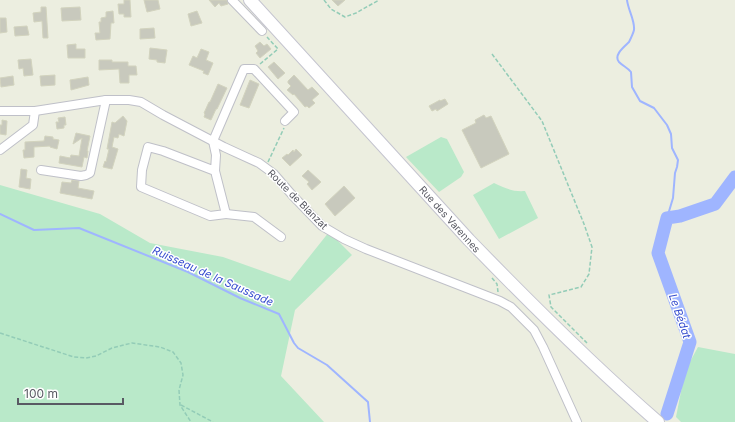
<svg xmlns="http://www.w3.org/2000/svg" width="735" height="422" font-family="Inter,sans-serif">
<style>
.green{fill:#b9e9c9}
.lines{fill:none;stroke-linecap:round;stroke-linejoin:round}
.stream{stroke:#9fb5ff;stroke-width:2}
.river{stroke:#9fb5ff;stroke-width:13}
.building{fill:#c8c9bd;stroke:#d2d3be}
.street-casing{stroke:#bfc0c8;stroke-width:10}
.secondary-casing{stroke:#c4c4cf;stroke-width:14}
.path{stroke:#93ccb7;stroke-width:1.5;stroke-dasharray:4 2;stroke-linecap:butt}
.street{stroke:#fff;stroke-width:8}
.secondary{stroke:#fff;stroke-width:12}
.labels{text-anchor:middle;stroke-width:3;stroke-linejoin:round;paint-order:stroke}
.street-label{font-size:10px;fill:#595a63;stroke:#fff}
.water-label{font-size:11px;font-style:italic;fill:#354cce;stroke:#fff}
</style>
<rect width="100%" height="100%" fill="#eceee0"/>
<!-- green -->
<g class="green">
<path d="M441,137l6,2 17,33 -3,5 -22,15 -33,-35z"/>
<path d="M494,183c11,5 19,9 31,8l13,27 -39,21 -26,-44z"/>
<path d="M0,185l100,29 50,29 73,14 67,24 39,-49 23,23 -57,55 -14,66 43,46h-324z"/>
<path d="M698,347l37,7v68h-54l-5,-5 9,-46z"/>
</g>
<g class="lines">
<!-- stream -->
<g class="stream">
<path d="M627,0c1,10 8,20 7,30 -1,4 -3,8 -5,12 -4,4 -16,13 -10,20 4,4 9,6 12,10l1,15 8,14 14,7 13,17 4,9 1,14 6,12 -1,7 -2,6 -2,25 -6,20"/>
<path d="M0,214l34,16 45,-2 109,44 52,26 39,16 15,29 4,5 29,17 41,37 2,20"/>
</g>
<!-- river -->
<path class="river" d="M667,414l23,-72 -32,-89 9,-35 13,-2 35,-12 20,-27"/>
</g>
<!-- building -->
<g class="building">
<path d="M124,0h6l1,17h-7v-3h-5l-1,-10h6z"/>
<path d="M144,0h14l2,9 -13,3z"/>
<path d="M209,0h18l1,4 -7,2 -2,-3 -4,4z"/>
<path d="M332,0h13l-7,6z"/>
<path d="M41,7h5l2,31h-5l-1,-17 -8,1 -1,-9 8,-1z"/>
<path d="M80,7l1,13 -19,1 -1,-13z"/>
<path d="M113,11l1,12h-3l-1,16 -14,1 -1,-7h5l-1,-11h2v-4l5,-1v-5z"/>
<path d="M197,11l5,12 -11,3 -3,-12z"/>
<path d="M0,18h6l1,14 -7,1z"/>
<path d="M27,26l2,9 -14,1 -1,-9z"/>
<path d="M154,28l1,10 -15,1v-10z"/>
<path d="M260,42l4,4 3,-2 4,5 -11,9 -4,-5 2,-2 -3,-5z"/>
<path d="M76,44v5h9v9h-17l-1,-13z"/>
<path d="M150,48l17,2 -2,13 -8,-1v-2l-8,-1z"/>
<path d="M201,49l8,3 -3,8 7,3 -5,12 -5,-2 1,-2 -15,-6 4,-9 4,2z"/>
<path d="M31,59l2,16 -9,1 -1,-8 -4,1 -1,-9z"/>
<path d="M99,60h13v2h16v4h8l1,9h-8v8h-9l-1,-14 -20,1z"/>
<path d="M274,62l11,11 -7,6 -10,-12z"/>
<path d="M55,75v10l-14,1 -1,-10z"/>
<path d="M294,75l14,15 4,-3 7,7 -7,6 3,3 -6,5 -2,-2 -2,1 -11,-13 -1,1 -6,-5 4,-4 -3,-3v-2z"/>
<path d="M13,76l1,9 -13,2 -1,-9z"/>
<path d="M88,77l1,8 -18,5 -1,-10z"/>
<path d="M250,80l9,4 -10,24 -9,-3z"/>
<path d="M218,84l9,4 -10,21h-1l-5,11 -7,-3 1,-3 -1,-1 5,-11h1z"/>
<path d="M445,99l3,5 -11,7 -1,-2 -4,2 -3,-5 11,-6v1z"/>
<path d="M484,115l2,3 5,-2 18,38 -28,14 -19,-38 14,-7 -1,-3z"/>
<path d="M123,116l4,5 -3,15 -5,-2 -1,4 -4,-1 -2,10 6,2 -6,20 -9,-2 2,-6 1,1 3,-13h-2l5,-27 3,1z"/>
<path d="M65,117l1,8h-2v3l-7,1 -1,-7h3l-1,-4z"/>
<path d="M2,120l5,1 -1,14 -6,-1v-9h2z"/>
<path d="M76,133l14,3 -3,15h1l-1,7 -3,-1 -2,10 -23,-4 1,-7 10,2 1,-3 8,1 3,-18 -9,6z"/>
<path d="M45,136l8,1v2l6,1 -2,9 -7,-2v-1l-16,1v10l-10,1 -1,-8h2v-8l19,-1z"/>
<path d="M296,149l6,6 -12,11 -8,-8 5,-4 1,1 5,-5 1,2z"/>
<path d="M21,169l6,1 -1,8 5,1 -1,10 -11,-2z"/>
<path d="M308,170l13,12 -9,8 -5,-6 2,-2 -7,-6z"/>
<path d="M72,180l7,1 -1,7 16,3 -2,8 -32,-6 2,-11 9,1z"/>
<path d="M344,186l11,12 -20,18 -10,-12z"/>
</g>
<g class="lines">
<defs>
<g id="street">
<path d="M232,0l30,31"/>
<path d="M0,111h35l71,-11h23l12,2 22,13 61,32 35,16 15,11 19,22 29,30 22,13 22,10 134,52 11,6 23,23 9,17 34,75"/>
<path d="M0,150l33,-25 2,-14"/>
<path d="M41,170l40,6 5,-1 4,-2 16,-73"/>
<path d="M215,171l-52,-20 -15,-4 -6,23 -1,17 69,29 16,-2 -11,-43 1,-16 -3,-14 31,-72h10l40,43 -9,9"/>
<path d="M226,214l28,3 27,20"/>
</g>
<path id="secondary" d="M250,0l219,240c61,63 123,125 189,182"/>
</defs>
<!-- street casing -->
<use href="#street" class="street-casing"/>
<!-- secondary casing -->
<use href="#secondary" class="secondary-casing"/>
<!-- path -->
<g class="path">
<path d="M324,0l7,9 14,8 11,-4 23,-13"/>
<path d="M492,54l50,67 42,103 8,23 -3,27 -8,13 -32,8 2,12 36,36"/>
<path d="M260,64l18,-15 -11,-12"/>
<path d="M268,162l16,-34"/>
<path d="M492,278l5,6 1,8"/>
<path d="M0,333l74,24 12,1 10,-2 16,-8 20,-5 28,4 13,5 8,11 2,12 -4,15 1,15 11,17"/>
<path d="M181,405l32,17"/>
</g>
<!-- street -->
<use href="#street" class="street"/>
<!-- secondary -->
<use href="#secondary" class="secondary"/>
</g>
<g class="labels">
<!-- street labels -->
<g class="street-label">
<text transform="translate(298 199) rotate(45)" y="4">Route de Blanzat</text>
<text transform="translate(450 219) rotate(48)" y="4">Rue des Varennes</text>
</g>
<!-- water labels -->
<g class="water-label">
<text transform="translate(213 276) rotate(24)" y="4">Ruisseau de la Saussade</text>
<text transform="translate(680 316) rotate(71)" y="4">Le Bédat</text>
</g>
</g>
<!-- scale -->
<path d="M18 398v6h105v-6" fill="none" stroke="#595a63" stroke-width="2"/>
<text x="24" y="398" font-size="12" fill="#595a63" stroke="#ffffff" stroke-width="3" paint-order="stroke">100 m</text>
</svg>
